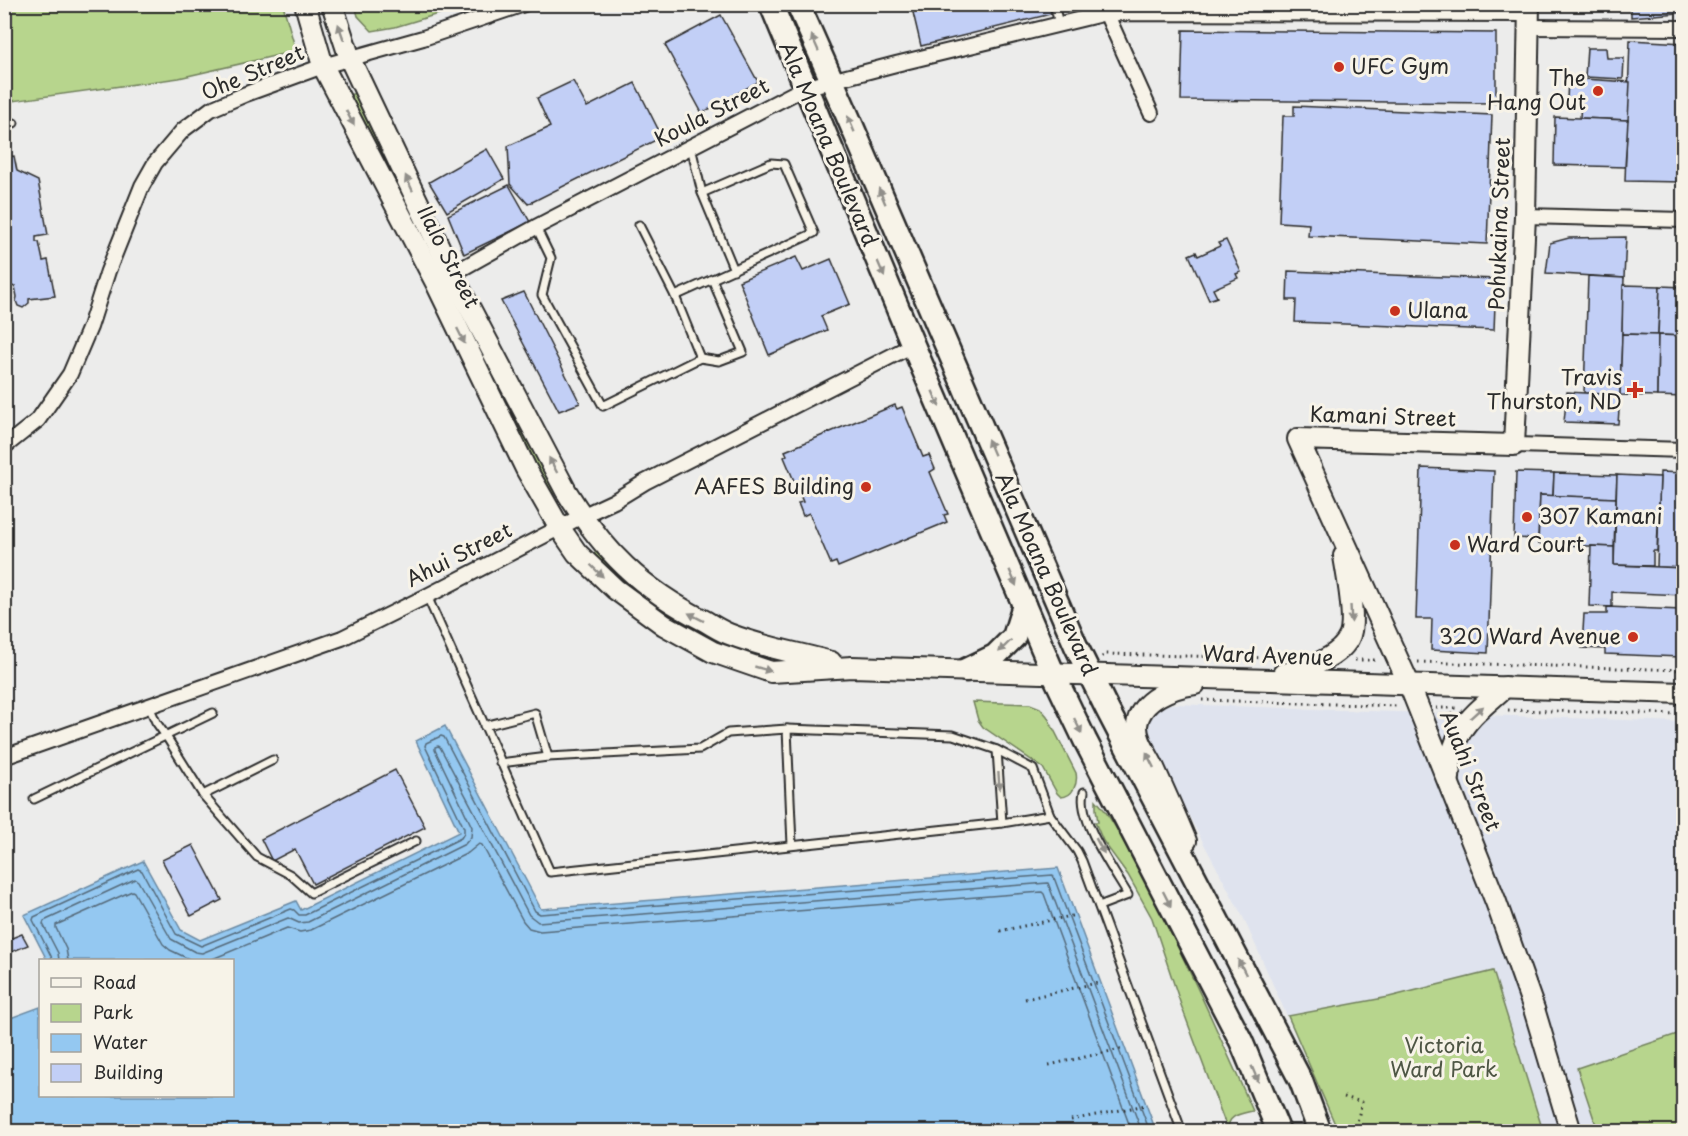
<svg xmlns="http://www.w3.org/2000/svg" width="1688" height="1136" font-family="'Playpen Sans',sans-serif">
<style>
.built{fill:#dfe3ee}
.green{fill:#b7d58d;stroke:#71805c;stroke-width:1.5}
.water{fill:#94c8f1;stroke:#6a89a2;stroke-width:1.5}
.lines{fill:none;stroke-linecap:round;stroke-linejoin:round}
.shore{stroke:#556a7a;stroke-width:1.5}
.building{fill:#c2cff6;stroke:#2b2b2b;stroke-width:1.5}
.lane-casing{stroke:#2b2b2b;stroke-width:11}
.street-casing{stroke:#2b2b2b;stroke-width:18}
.secondary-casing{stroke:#2b2b2b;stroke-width:24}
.primary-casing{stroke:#2b2b2b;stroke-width:27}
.path{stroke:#2b2b2b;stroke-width:3;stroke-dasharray:1.5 4.5;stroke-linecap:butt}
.lane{stroke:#f7f3e8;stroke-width:7}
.street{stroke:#f7f3e8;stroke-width:14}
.secondary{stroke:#f7f3e8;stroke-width:20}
.primary{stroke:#f7f3e8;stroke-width:22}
.oneway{fill:#918f8a}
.poi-dot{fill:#c8321e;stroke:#f7f3e8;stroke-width:2}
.labels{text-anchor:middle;stroke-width:6;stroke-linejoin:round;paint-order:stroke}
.poi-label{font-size:21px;fill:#2b2b2b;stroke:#f7f3e8;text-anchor:start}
.street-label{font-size:21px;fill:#2b2b2b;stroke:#f7f3e8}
.park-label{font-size:21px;fill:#4e5644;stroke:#f7f3e8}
</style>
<rect width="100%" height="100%" fill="#ececeb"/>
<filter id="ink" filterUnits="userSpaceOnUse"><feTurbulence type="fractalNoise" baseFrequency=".0167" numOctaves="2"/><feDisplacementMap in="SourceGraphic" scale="12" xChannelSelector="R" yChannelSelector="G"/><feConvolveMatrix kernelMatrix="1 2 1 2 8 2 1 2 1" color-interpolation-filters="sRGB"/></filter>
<g filter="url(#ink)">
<!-- built -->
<path class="built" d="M1173,704l510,18v409h-345l-95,-214 -93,-174 -3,-12 3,-11 7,-9 10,-6z"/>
<!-- green -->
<g class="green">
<path d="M4,5h279l13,46 -117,27 -174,24z"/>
<path d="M355,5v-1l113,1 -73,22 -23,4 -14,-15z"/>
<path d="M356,93l78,157 -6,3 -79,-158z"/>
<path d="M460,301l96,192 -6,3 -96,-191z"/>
<path d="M596,552l34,31 138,72 1,2 -4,3 -56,-19 -19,-9 -55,-36 -42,-41z"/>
<path d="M973,702l57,2 10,4 7,8 29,57c2,10 -3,24 -15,24l-4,-4 -14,-25 -60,-41 -5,-7z"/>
<path d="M1096,800c18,19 34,55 47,78 40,76 75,154 110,233 -13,3 -26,4 -25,20l-47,-126 -29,-87 -24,-43 -25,-34 -8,-19h3l-2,-13z"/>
<path d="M1493,971l50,160h-205l-50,-115 101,-19z"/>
<path d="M1683,1032v99h-85l-21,-63z"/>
</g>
<!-- water -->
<path class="water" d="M445,726l96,183 517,-41 98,263h-1151v-111l35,-13v89h192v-136h-185l-23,-45 119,-54 38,69 19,10 96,-39 5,9 158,-78 -43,-91z"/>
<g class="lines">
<!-- shore -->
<g class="shore">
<path d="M52,960l-1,-4 -18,-36 1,-3 104,-48 4,2 34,63 25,12 90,-37 3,1 5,5h6l156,-77 3,-5v-5l-39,-82 1,-3 15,-7 3,1 91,174 5,3 513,-39 97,257"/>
<path d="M59,960l-1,-7 -15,-29 1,-3 91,-42 3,2 33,58 24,13 7,1 86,-35 11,5 9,-1 157,-78 6,-7 1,-10 -37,-77v-3l3,-1 2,1 89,168 9,7 510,-39 94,249"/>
<path d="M68,960l-2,-11 -10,-21v-3l76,-34 2,1 29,52 7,6 21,10"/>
<path d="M210,960l77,-32 13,4 11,-2 157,-77 11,-9 3,1 41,76 6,7 11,3 502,-39 2,2 88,238"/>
</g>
</g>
<!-- building -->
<g class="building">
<path d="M911,4h138l2,10 -130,32z"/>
<path d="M1631,4h46l1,9 -47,4z"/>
<path d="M721,15l37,67 -56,31 -37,-68z"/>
<path d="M1183,30l313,3v70l-315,-3z"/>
<path d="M1630,40l54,3v139l-59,-1z"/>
<path d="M1587,48h19l1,10h17l-1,21 -38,-2z"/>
<path d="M1568,78l62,4 -2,38 -48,-2 1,-17 -14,-1z"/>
<path d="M573,81l14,26 48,-24 27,54 -134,67 -18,-20 -2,-38 42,-19 -13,-29z"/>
<path d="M1294,106l198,9 -5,129 -179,-8 1,-12 -30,-2 4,-106h11z"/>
<path d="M1555,117l73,3 -3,47 -71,-2z"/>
<path d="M487,149l17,30 -57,33 -18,-30z"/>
<path d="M4,153l1,4 9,-1 3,15 21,10 10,54 -12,2v5h3l4,19 5,-1 7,36 -26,3v4l-6,5 -5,-2 -2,-5 1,-4 -2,-11 -11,3z"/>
<path d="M509,185l21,37 -66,32 -16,-39z"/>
<path d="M1626,237l-2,41 -78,-5 4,-30 19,-5z"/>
<path d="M1226,240l15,32 -5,2 2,4 -25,11 4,8 -8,3 -20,-45 7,-3 2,4 22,-10 -2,-3z"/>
<path d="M796,257l7,14 28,-12 19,45 -29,12 6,14 -58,25 -30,-74z"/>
<path d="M1288,271l208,8 -2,51 -199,-8 1,-22h-9z"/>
<path d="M1588,276l36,2 -4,117 -36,-2z"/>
<path d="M1623,285l37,1 -2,49 -36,-1z"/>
<path d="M1660,286l24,1v49l-26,-1z"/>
<path d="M524,292l56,111 -21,8 -58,-110z"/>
<path d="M1622,334l36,1 -1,61 -37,-1z"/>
<path d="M1658,335l26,1v61l-27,-1z"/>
<path d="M1567,392l53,3 -2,29 -54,-2z"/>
<path d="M895,405l2,4 5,-2 21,50 6,-2 6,14 -5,3 18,42 -4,1 3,7 -109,45 -2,-5 -5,2 -22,-51 -6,3 -5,-13 5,-1 -19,-45 3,-2 -2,-4z"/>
<path d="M1421,468l73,3 -6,182 -57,-3 1,-31h-16z"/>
<path d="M1516,472l38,1 -1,23 -13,-1 -2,44 -24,-1z"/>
<path d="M1660,472l24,1v95l-27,-1z"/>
<path d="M1554,473l63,2 -1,23 -63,-2z"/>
<path d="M1617,475l43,2 -3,74h-4v15l-39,-1z"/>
<path d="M1540,495l76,3 -2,49 -76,-3z"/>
<path d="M1591,546l23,1v18l70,3v27l-72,-3v15l-23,-1z"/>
<path d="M1607,607l75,3 2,40h-3v7l-76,-3v-5l-23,-1 2,-34h23z"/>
<path d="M395,770l30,57 -112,57 -18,-35 -23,12 -11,-22z"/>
<path d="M193,845l29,55 -31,16 -29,-56z"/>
<path d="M22,934l6,11 -24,10v-14z"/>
</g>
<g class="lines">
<defs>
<g id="lane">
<path d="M1054,4l5,20"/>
<path d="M4,125l10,-2"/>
<path d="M691,147l11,46"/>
<path d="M639,225l36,71"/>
<path d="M536,227l15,31 -9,37 61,111 97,-48 -25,-62c46,-21 93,-42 139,-63l-30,-69 -13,-1 -69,30 32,77"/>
<path d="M700,358l19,3 24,-9 -31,-73"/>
<path d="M427,596l123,276 452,-49 48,-8"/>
<path d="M149,706l7,16 10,14 37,59 54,62 34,18 20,18 105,-52"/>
<path d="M484,726l51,-13 13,44"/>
<path d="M500,763l48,-6 152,-8 28,-16 59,-4"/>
<path d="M1084,792c-7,27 30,79 44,103l-29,11"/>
<path d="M203,795l70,-35"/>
<path d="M34,799l179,-86"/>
<path d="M1002,823l-5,-73 36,19 17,46 27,36 5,10 100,271"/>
<path d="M792,845l-5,-116 166,6 44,15"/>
</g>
<g id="street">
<path d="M1103,6l48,107"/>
<path d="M1529,27l155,1"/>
<path d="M1525,216l159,4"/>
<path d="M445,278l91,-51 268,-139 92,-24 210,-51 423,1"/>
<path d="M1514,445l170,5"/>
<path d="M4,447l34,-27 32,-46 20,-47 18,-56 34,-85 13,-23 28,-33 28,-21 35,-15 77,-28 100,-28 101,-34"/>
<path d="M4,757l338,-119 85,-42 155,-80 32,-15 31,-19 268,-137"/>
</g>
<g id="secondary">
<path d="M305,4l18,62 113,217 90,186 33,58 18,26 38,36 49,36 49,27 58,20 81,-5 832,26"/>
<path d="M332,4l18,55 102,215 114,217c37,60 75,98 139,130 8,5 16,10 24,13 33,13 69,19 102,28"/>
<path d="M1529,4l-4,212 -11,229 -216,-6 111,245 87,218 38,107 37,123"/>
<path d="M1283,674c21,-3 59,-17 67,-39 6,-18 -3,-59 -6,-79"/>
<path d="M1449,778c2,-49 22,-61 56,-91"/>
<path d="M1186,841c-10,-24 -21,-49 -32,-73 -6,-13 -18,-28 -17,-43 3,-26 36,-38 58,-41"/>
</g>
<g id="primary">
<path d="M771,4l142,341 140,328 32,67 156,301 38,91"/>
<path d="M798,4l47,106 231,536 31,63 194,372 19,51"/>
<path d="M966,670l29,-14 19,-19 10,-32"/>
</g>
</defs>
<!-- lane casing -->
<use href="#lane" class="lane-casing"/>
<!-- street casing -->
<use href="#street" class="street-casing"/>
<!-- secondary casing -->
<use href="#secondary" class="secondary-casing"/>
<!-- primary casing -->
<use href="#primary" class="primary-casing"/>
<!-- path -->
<g class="path">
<path d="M1102,657l3,-3 169,4"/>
<path d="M1355,660h24"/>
<path d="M1418,662l266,8"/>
<path d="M1202,700l197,6"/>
<path d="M1436,708h20"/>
<path d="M1508,710l176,4"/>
<path d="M1441,715h11l-2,-5"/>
<path d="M1000,931l76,-16"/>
<path d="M1025,999l76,-17"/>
<path d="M1049,1065l76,-17"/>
<path d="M1344,1097l18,5 -7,28"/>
<path d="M1071,1120l75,-15"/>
</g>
<!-- lane -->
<use href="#lane" class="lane"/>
<!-- street -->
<use href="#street" class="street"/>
<!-- secondary -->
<use href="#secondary" class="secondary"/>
<!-- primary -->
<use href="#primary" class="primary"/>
</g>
<!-- one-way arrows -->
<defs><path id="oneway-solid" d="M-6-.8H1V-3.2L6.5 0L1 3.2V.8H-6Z" transform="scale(1.5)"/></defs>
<g class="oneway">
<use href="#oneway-solid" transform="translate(341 32) rotate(-109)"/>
<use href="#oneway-solid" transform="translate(815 43) rotate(-114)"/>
<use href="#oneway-solid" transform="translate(350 118) rotate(62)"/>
<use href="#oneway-solid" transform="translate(851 124) rotate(-113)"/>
<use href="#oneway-solid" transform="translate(409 183) rotate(-115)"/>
<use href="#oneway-solid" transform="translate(882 196) rotate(-113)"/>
<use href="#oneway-solid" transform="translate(881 269) rotate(67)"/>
<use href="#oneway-solid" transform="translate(461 336) rotate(64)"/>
<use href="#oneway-solid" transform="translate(936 399) rotate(67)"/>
<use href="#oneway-solid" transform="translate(991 447) rotate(-113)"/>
<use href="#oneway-solid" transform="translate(553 465) rotate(-118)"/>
<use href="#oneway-solid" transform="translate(597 571) rotate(44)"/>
<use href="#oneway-solid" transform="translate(1013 578) rotate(67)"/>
<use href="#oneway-solid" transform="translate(1351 614) rotate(87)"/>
<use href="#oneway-solid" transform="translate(696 617) rotate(-153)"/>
<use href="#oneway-solid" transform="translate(1005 646) rotate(136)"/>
<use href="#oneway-solid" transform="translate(763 669) rotate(16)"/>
<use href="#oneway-solid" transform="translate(1477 712) rotate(-42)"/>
<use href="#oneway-solid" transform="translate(1078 726) rotate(64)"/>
<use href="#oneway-solid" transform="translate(1150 760) rotate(-116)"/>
<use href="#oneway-solid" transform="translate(999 781) rotate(86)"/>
<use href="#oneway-solid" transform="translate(1100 846) rotate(61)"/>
<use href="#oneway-solid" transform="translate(1167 899) rotate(63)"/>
<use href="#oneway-solid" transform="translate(1242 967) rotate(-117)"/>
<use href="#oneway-solid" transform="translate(1255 1074) rotate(67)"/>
</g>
</g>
<!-- markers -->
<g class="poi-dot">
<circle cx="1339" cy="67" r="6"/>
<circle cx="1598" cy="91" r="6"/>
<circle cx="1395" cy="311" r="6"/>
<path d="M1632 381h6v6h6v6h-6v6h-6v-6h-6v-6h6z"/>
<circle cx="866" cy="487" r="6"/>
<circle cx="1527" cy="517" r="6"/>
<circle cx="1455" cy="545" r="6"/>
<circle cx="1633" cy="637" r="6"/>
</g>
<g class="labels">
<!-- poi labels -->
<g class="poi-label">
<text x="1351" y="74">UFC Gym</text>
<text x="1586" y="86" text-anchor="end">The<tspan x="1586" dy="24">Hang Out</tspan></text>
<text x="1407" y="318">Ulana</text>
<text x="1622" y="385" text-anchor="end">Travis<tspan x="1622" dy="24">Thurston, ND</tspan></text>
<text x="854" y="494" text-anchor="end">AAFES Building</text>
<text x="1539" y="524">307 Kamani</text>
<text x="1467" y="552">Ward Court</text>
<text x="1621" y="644" text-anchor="end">320 Ward Avenue</text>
</g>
<!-- street labels -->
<g class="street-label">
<text transform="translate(253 73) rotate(-23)" y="7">Ohe Street</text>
<text transform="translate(712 113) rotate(-27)" y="7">Koula Street</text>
<text transform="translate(828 144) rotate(67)" y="7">Ala Moana Boulevard</text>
<text transform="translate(1500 224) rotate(-88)" y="7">Pohukaina Street</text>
<text transform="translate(448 257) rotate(63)" y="7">Ilalo Street</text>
<text transform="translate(1383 417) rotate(2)" y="7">Kamani Street</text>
<text transform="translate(459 555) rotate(-27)" y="7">Ahui Street</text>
<text transform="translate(1046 574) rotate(66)" y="7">Ala Moana Boulevard</text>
<text transform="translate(1268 656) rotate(2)" y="7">Ward Avenue</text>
<text transform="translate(1470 771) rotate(68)" y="7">Auahi Street</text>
</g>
<!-- park labels -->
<g class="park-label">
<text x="1444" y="1053">Victoria<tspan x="1444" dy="24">Ward Park</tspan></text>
</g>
</g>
<!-- margin -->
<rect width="1688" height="1136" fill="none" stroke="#f7f3e8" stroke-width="24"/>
<rect x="12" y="12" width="1664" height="1112" fill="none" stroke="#2b2b2b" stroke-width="2" filter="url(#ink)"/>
<!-- legend -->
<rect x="39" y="959" width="195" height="138" fill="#f7f3e8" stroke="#a5a39c" stroke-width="1.5"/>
<rect x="51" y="978" width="30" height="9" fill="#f7f3e8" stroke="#a5a39c" stroke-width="1.5"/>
<text x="93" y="989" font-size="18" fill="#2b2b2b">Road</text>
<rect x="51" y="1004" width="30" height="18" fill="#b7d58d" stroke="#a5a39c" stroke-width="1.5"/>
<text x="93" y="1019" font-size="18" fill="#2b2b2b">Park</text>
<rect x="51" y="1034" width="30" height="18" fill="#94c8f1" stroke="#a5a39c" stroke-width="1.5"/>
<text x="93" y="1049" font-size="18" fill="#2b2b2b">Water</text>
<rect x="51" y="1064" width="30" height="18" fill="#c2cff6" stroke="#a5a39c" stroke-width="1.5"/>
<text x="93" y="1079" font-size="18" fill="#2b2b2b">Building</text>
</svg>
